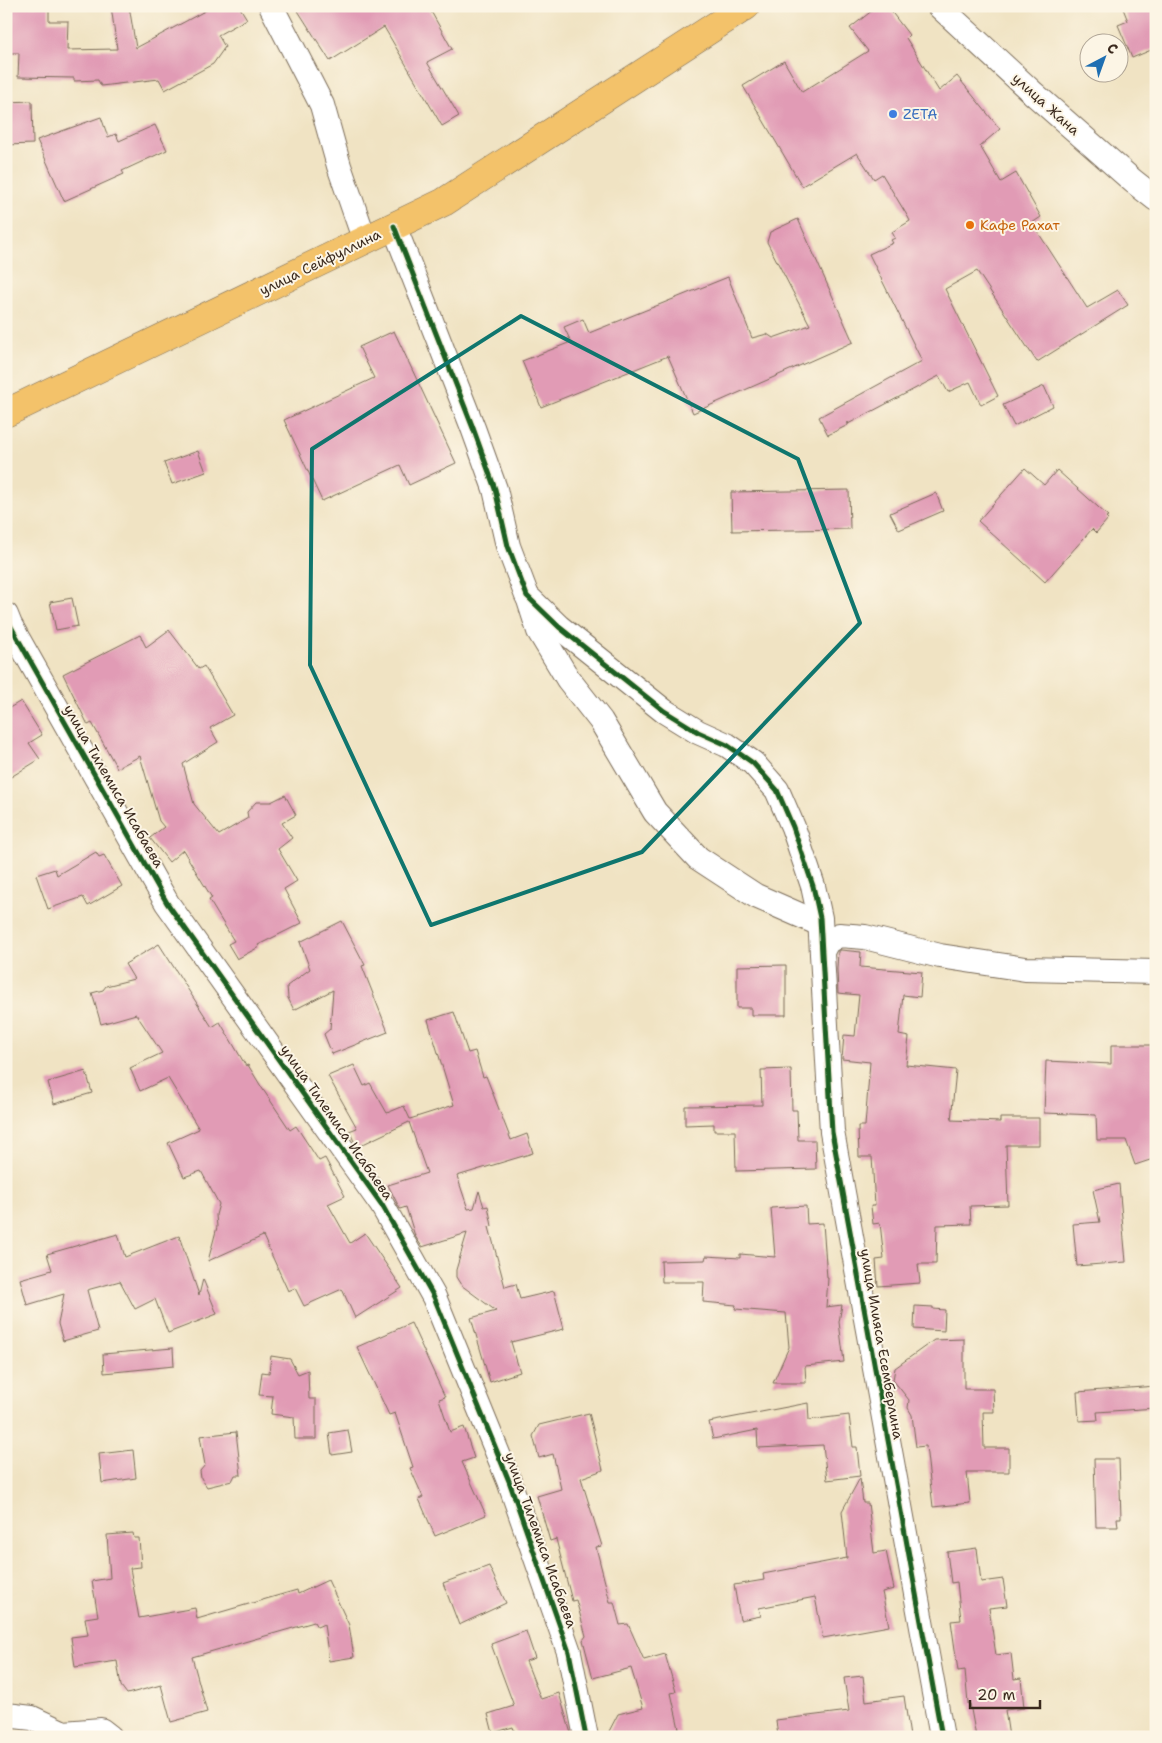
<svg xmlns="http://www.w3.org/2000/svg" width="1162" height="1743" font-family="'Shantell Sans',sans-serif">
<style>
.building{fill:#e19bb5}
.lines{fill:none;stroke-linecap:round;stroke-linejoin:round}
.minor-casing{stroke:#7a6b58;stroke-width:26}
.major-casing{stroke:#7a6b58;stroke-width:29}
.minor{stroke:#fff;stroke-width:24}
.major{stroke:#f3c26a;stroke-width:28}
.cycleway-casing{stroke:#fcf5e5;stroke-width:8}
.cycleway{stroke:#1b5e20;stroke-width:5}
.marked{fill:none;stroke:#0f766e;stroke-width:4;stroke-linejoin:round}
.shop-dot{fill:#3f7fe0;stroke:#fcf5e5;stroke-width:2}
.food-dot{fill:#e8710a;stroke:#fcf5e5;stroke-width:2}
.labels{text-anchor:middle;stroke-width:4;stroke-linejoin:round;paint-order:stroke}
.street-label{font-size:14px;fill:#3b2a1e;stroke:#fcf5e5}
.shop-label{font-size:14px;fill:#366cbe;stroke:#fcf5e5;text-anchor:start}
.food-label{font-size:14px;fill:#c56008;stroke:#fcf5e5;text-anchor:start}
</style>
<rect width="100%" height="100%" fill="#fcf5e5"/>
<filter id="ink" filterUnits="userSpaceOnUse"><feTurbulence type="fractalNoise" baseFrequency=".02" numOctaves="2"/><feDisplacementMap in="SourceGraphic" scale="10" xChannelSelector="R" yChannelSelector="G"/><feConvolveMatrix kernelMatrix="1 2 1 2 8 2 1 2 1" color-interpolation-filters="sRGB"/></filter>
<filter id="wash" filterUnits="userSpaceOnUse"><feTurbulence type="fractalNoise" baseFrequency=".0096" numOctaves="4" result="noise"/><feDisplacementMap in="SourceGraphic" scale="20" xChannelSelector="R" yChannelSelector="G"/><feGaussianBlur stdDeviation="1.12" result="paint"/><feColorMatrix in="noise" values="0 0 0 0 0 0 0 0 0 0 0 0 0 0 0 0 0 1.4 0 .05"/><feComposite in="paint" operator="in"/></filter>
<g filter="url(#wash)">
<rect width="100%" height="100%" fill="#f0e3c3"/>
<g id="blocks">
<!-- building -->
<g class="building">
<path d="M6,6h43v15h19l-1,29 50,-1 -6,-43h18l7,42 78,-42h25l8,13 -29,16 7,12 -12,17 -48,26 -6,-11 -58,7 -3,-6 -24,1v-3l-56,-1 1,-24h-13z"/>
<path d="M295,6h133l24,43 -25,13 32,54 -17,10 -58,-99 -54,34z"/>
<path d="M878,6h9l22,29 -3,3 33,53 18,-15 43,53 -20,17 21,36 15,-9 25,44 -9,6 55,85 31,-18 10,15 -91,57 -60,-91 -32,18 53,107 -17,9 -11,-23 -22,10 -9,-16 -91,48v-2v3l-20,10 -9,-18 103,-56 -53,-107 24,-11 -2,-3 4,-2 -3,-6 18,-11 -2,-4 -26,-43 -8,5 -17,-26 -55,33 -59,-100 41,-25 18,31 66,-41 -18,-23z"/>
<path d="M1122,6h34v42l-24,10 -14,-33 10,-4z"/>
<path d="M32,101l1,43 -27,1v-43z"/>
<path d="M101,117l7,20 8,-3 3,7 36,-16 12,25 -45,21 2,3 -60,27 -27,-61z"/>
<path d="M798,219l55,123 -160,71 -25,-57 -127,51 -19,-46 49,-19 -7,-15 19,-8 6,14 139,-56 24,61 15,-4 6,4 37,-13 -43,-83 3,-10z"/>
<path d="M394,331l62,132 -47,22 -9,-20 -78,36 -38,-81 90,-42 -15,-31z"/>
<path d="M1044,386l9,20 -39,20 -11,-21z"/>
<path d="M198,451l8,21 -34,12 -8,-21z"/>
<path d="M1025,468l19,17 13,-15 51,46 -2,1 2,2 -12,14 -4,-4 -47,53 -67,-61z"/>
<path d="M849,490l1,39 -118,2 -1,-39z"/>
<path d="M936,493l7,18 -44,19 -9,-17z"/>
<path d="M72,598l6,28 -22,4 -6,-28z"/>
<path d="M169,630l30,39 5,-3 29,49 -23,13 8,14 -35,22 11,40 25,31 29,-17 -1,-6 9,-10h15l14,-7 11,20 -14,8 10,15 -14,11 19,32 -13,8 18,34 -44,22 1,2 -22,12 -9,-15 6,-3 -25,-41 3,-2 -29,-48 -14,12 -19,-24 14,-11 -5,-6 -19,-65 -23,12 -25,-45 -4,2 -25,-51 77,-39 6,12z"/>
<path d="M21,701l21,34 -13,8 11,16 -34,21v-70z"/>
<path d="M96,852l3,5 5,-2 18,31 -34,20 -5,-9 -35,12 -12,-34 19,-6 2,6z"/>
<path d="M342,921l23,44 -3,1 26,66 -56,22 -8,-20 6,-5 3,-39 -39,20 -6,-12 -1,-12 23,-17 -10,-27z"/>
<path d="M159,944l53,83 8,-5 26,44 2,-1 14,23 28,42 6,-4 23,35 6,-3 20,38 -17,8 22,39 15,-10 37,55 -47,30 -13,-29 -38,17 -9,-18 -7,3 -25,-55 -55,25 9,-34 -1,-12 3,-11 -18,-33 -17,6 -16,-34 31,-14 -31,-51 -28,13 -10,-23 32,-15 -26,-39 -35,10 -9,-31 11,-3 3,-4 28,-7 -9,-15z"/>
<path d="M841,950l20,2 -1,15 62,5 -2,25 -17,-2 -4,40 10,2 -3,28 50,5 -5,50 49,2v-4h39v27h-33l2,60 -38,1 1,18 -34,1 -1,39h-18l2,19 -42,3 -2,-26 8,-1 -4,-36 -7,1 -2,-18h4l-3,-49h-13l-1,-31h7l5,-64 -28,-3 2,-24 11,1 4,-41 -21,-2 -1,-24 1,-18z"/>
<path d="M786,965v50h-35v-7h-14v-42z"/>
<path d="M454,1012l14,41 7,-2 8,26 3,-1 25,64 16,-6 6,19 -76,23 11,33 6,-1 5,-17 5,16 4,-1 4,20 -3,1 16,60 11,-3 4,15 34,-8 10,38 -53,13 9,30 -30,10 -19,-64 25,-7 -35,-26 -5,-8v-7l11,-37 -45,14 -7,-11 -9,-29 -6,2 -12,-24 39,-12 -18,-51 -52,25 -8,-16 8,-3 -29,-52 26,-11 10,21 6,-3 17,30 17,-7 6,13 44,-14 -26,-85z"/>
<path d="M1111,1045h45v113l-21,7 -9,-25h-29l-1,-25 -52,-2 2,-52 65,3z"/>
<path d="M791,1069l1,41h5l1,30h17l1,29 -80,2 -1,-40h-21v-7l-29,1v-19l77,-1 -1,-35z"/>
<path d="M86,1071l6,22 -38,11 -6,-22z"/>
<path d="M1119,1184l7,78 -49,4 -4,-42 27,-2 -7,-32z"/>
<path d="M806,1206l1,18 16,-1 4,55h1l-2,29 16,-2 -3,17 5,40 -39,4 1,17h-33l16,-36 -3,-34 -51,-4 1,-4 -33,-3 1,-20h-42l-1,-21 44,-1 1,-4 34,2v-4l35,3 -4,-49z"/>
<path d="M118,1234l7,23 54,-21 20,59 4,-16 14,35 -49,19 -13,-34 -20,10 -15,-28 -33,9 11,41 -35,10 -5,-17 6,-30 -37,11 -7,-26 32,-9 -5,-16z"/>
<path d="M915,1306l18,1v2l12,1 -1,21 -30,-2z"/>
<path d="M411,1323l34,74 -6,2 11,33 14,-5 10,31 -12,4 24,53 -51,21 -16,-37 4,-2 -13,-29 3,-1 -18,-54 -6,2 -32,-68z"/>
<path d="M964,1339v50h29l1,23h-11l1,36h25v24h-42l3,31 -37,4 -7,-61 -10,1 -4,-32 -4,-7 1,-8 -16,-20 2,-12 39,-28z"/>
<path d="M173,1348l1,18 -70,7 -1,-19z"/>
<path d="M271,1356l19,3 8,15 10,-4 1,29h7v40h-21l-1,-22 -23,-3 2,-18 -14,-1 3,-23 7,1z"/>
<path d="M1156,1386v22l-59,4 1,8 -19,1 -2,-29z"/>
<path d="M808,1403l1,17 40,-5 4,32h4l3,29 -33,4 -4,-35 -65,3 -1,-18 -44,9 -4,-17z"/>
<path d="M589,1413l14,57 -22,8 21,68 -6,1 14,55h4l6,23 8,-1 16,36 21,-6 11,38 -5,1 9,40 -19,4h-55l12,-23 25,-6 -12,-40 -38,10 -10,-38 3,-4 -10,-36 -4,1 -16,-62 -6,2 -13,-45 24,-7 -8,-35 -14,4 -6,-22 6,-11z"/>
<path d="M348,1430l4,22 -20,3 -3,-22z"/>
<path d="M236,1432l5,43h-6l-3,6 -25,6 -6,-9 -1,-7 5,-6 -5,-29z"/>
<path d="M133,1450l3,28 -34,5 -3,-29z"/>
<path d="M1094,1459h25l2,59h-4l1,9h-22z"/>
<path d="M860,1478l3,25h5l6,50 12,-2 8,38 -12,3 7,34 -66,12 -8,-41 -56,11 2,8 -21,4 -6,-35 30,-5 -1,-6 84,-16 -5,-47z"/>
<path d="M133,1533l1,5h5l2,29 -11,1 9,50 56,-10 2,11 100,-29 1,4 30,-14 21,45 5,32 -25,4 -5,-37 -7,3 -3,-5 -122,35 15,55 -36,10 -10,-37 -34,9 -6,-8 -4,-25 -42,6 -4,-30 17,-2 -3,-17 13,-2 -6,-35 18,-3 -3,-43z"/>
<path d="M977,1548l4,34 22,-3 4,27 -18,2 7,47 15,-2 3,26 7,-1 3,30 -19,2 4,27h-33l-6,-33h-2l-3,-34 -7,1 -7,-50 10,-1 -4,-38 -6,1 -4,-31z"/>
<path d="M489,1566l17,37 -47,22 -16,-42z"/>
<path d="M526,1631l9,27 -9,3 15,38 18,-6 13,44h-56l-3,-10 -20,6 -5,-19 26,-8 -23,-62z"/>
<path d="M863,1676l3,25 38,-5 6,41h-132l-2,-17 73,-9 -5,-33z"/>
</g>
</g>
</g>
<g filter="url(#ink)">
<use href="#blocks" fill-opacity="0" stroke="#7a6b58" stroke-width="1"/>
<g class="lines">
<defs>
<g id="minor">
<path d="M271,6l51,99 17,61 26,75"/>
<path d="M939,6l94,87 100,88 23,18"/>
<path d="M394,226l79,202 22,61 13,57 19,50 32,31 105,84 34,21 29,13 26,18 24,27 16,37 20,59 7,32 12,214 110,605"/>
<path d="M529,600l10,31 29,48 33,42 54,91 43,46 58,38 64,28"/>
<path d="M6,615l4,10 157,278 215,302 52,92 75,184 60,171 17,85"/>
<path d="M822,952l5,-10 12,-7 26,2 75,19 85,13 131,3"/>
<path d="M6,1715l26,3 32,15 37,-3 9,7"/>
</g>
<path id="major" d="M6,413l438,-211 302,-196"/>
</defs>
<!-- minor casing -->
<use href="#minor" class="minor-casing"/>
<!-- major casing -->
<use href="#major" class="major-casing"/>
<!-- minor -->
<use href="#minor" class="minor"/>
<!-- major -->
<use href="#major" class="major"/>
<defs>
<g id="cycleway">
<path d="M394,226l79,202 22,61 13,57 19,50 32,31 105,84 34,21 29,13 26,18 24,27 16,37 20,59 7,32 12,214 110,605"/>
<path d="M6,615l4,10 157,278 215,302 52,92 75,184 60,171 17,85"/>
</g>
</defs>
<!-- cycleway casing -->
<use href="#cycleway" class="cycleway-casing"/>
<!-- cycleway -->
<use href="#cycleway" class="cycleway"/>
</g>
</g>
<!-- marked area -->
<path class="marked" d="M521,316l277,143 62,164 -218,229 -211,73 -121,-260 2,-216z"/>
<!-- markers -->
<circle class="shop-dot" cx="893" cy="114" r="5"/>
<circle class="food-dot" cx="970" cy="225" r="5"/>
<g class="labels">
<!-- street labels -->
<g class="street-label">
<text transform="translate(1046 104) rotate(42)" y="5">улица Жана</text>
<text transform="translate(320 262) rotate(-26)" y="5">улица Сейфуллина</text>
<text transform="translate(114 786) rotate(60)" y="5">улица Тилемиса Исабаева</text>
<text transform="translate(337 1122) rotate(55)" y="5">улица Тилемиса Исабаева</text>
<text transform="translate(882 1344) rotate(80)" y="5">улица Илияса Есемберлина</text>
<text transform="translate(541 1540) rotate(70)" y="5">улица Тилемиса Исабаева</text>
</g>
<!-- shop labels -->
<g class="shop-label">
<text x="903" y="119">ZETA</text>
</g>
<!-- food labels -->
<g class="food-label">
<text x="980" y="230">Кафе Рахат</text>
</g>
</g>
<!-- margin -->
<rect width="1162" height="1743" fill="none" stroke="#fcf5e5" stroke-width="25"/>
<!-- north arrow -->
<g transform="translate(1104 58) rotate(41)"><circle r="24" fill="#fcf5e5" stroke="#afa495"/>
<path d="M0-4L9 19L0 12L-9 19Z" fill="#1f6fb2"/>
<text y="-8" font-size="14" font-weight="bold" text-anchor="middle" fill="#3b2a1e">С</text>
</g>
<!-- scale -->
<path d="M970 1700v8h70v-8" fill="none" stroke="#3b2a1e" stroke-width="2.5"/>
<text x="977" y="1700" font-size="15" fill="#3b2a1e" stroke="#fcf5e5" stroke-width="4" paint-order="stroke">20 m</text>
</svg>
